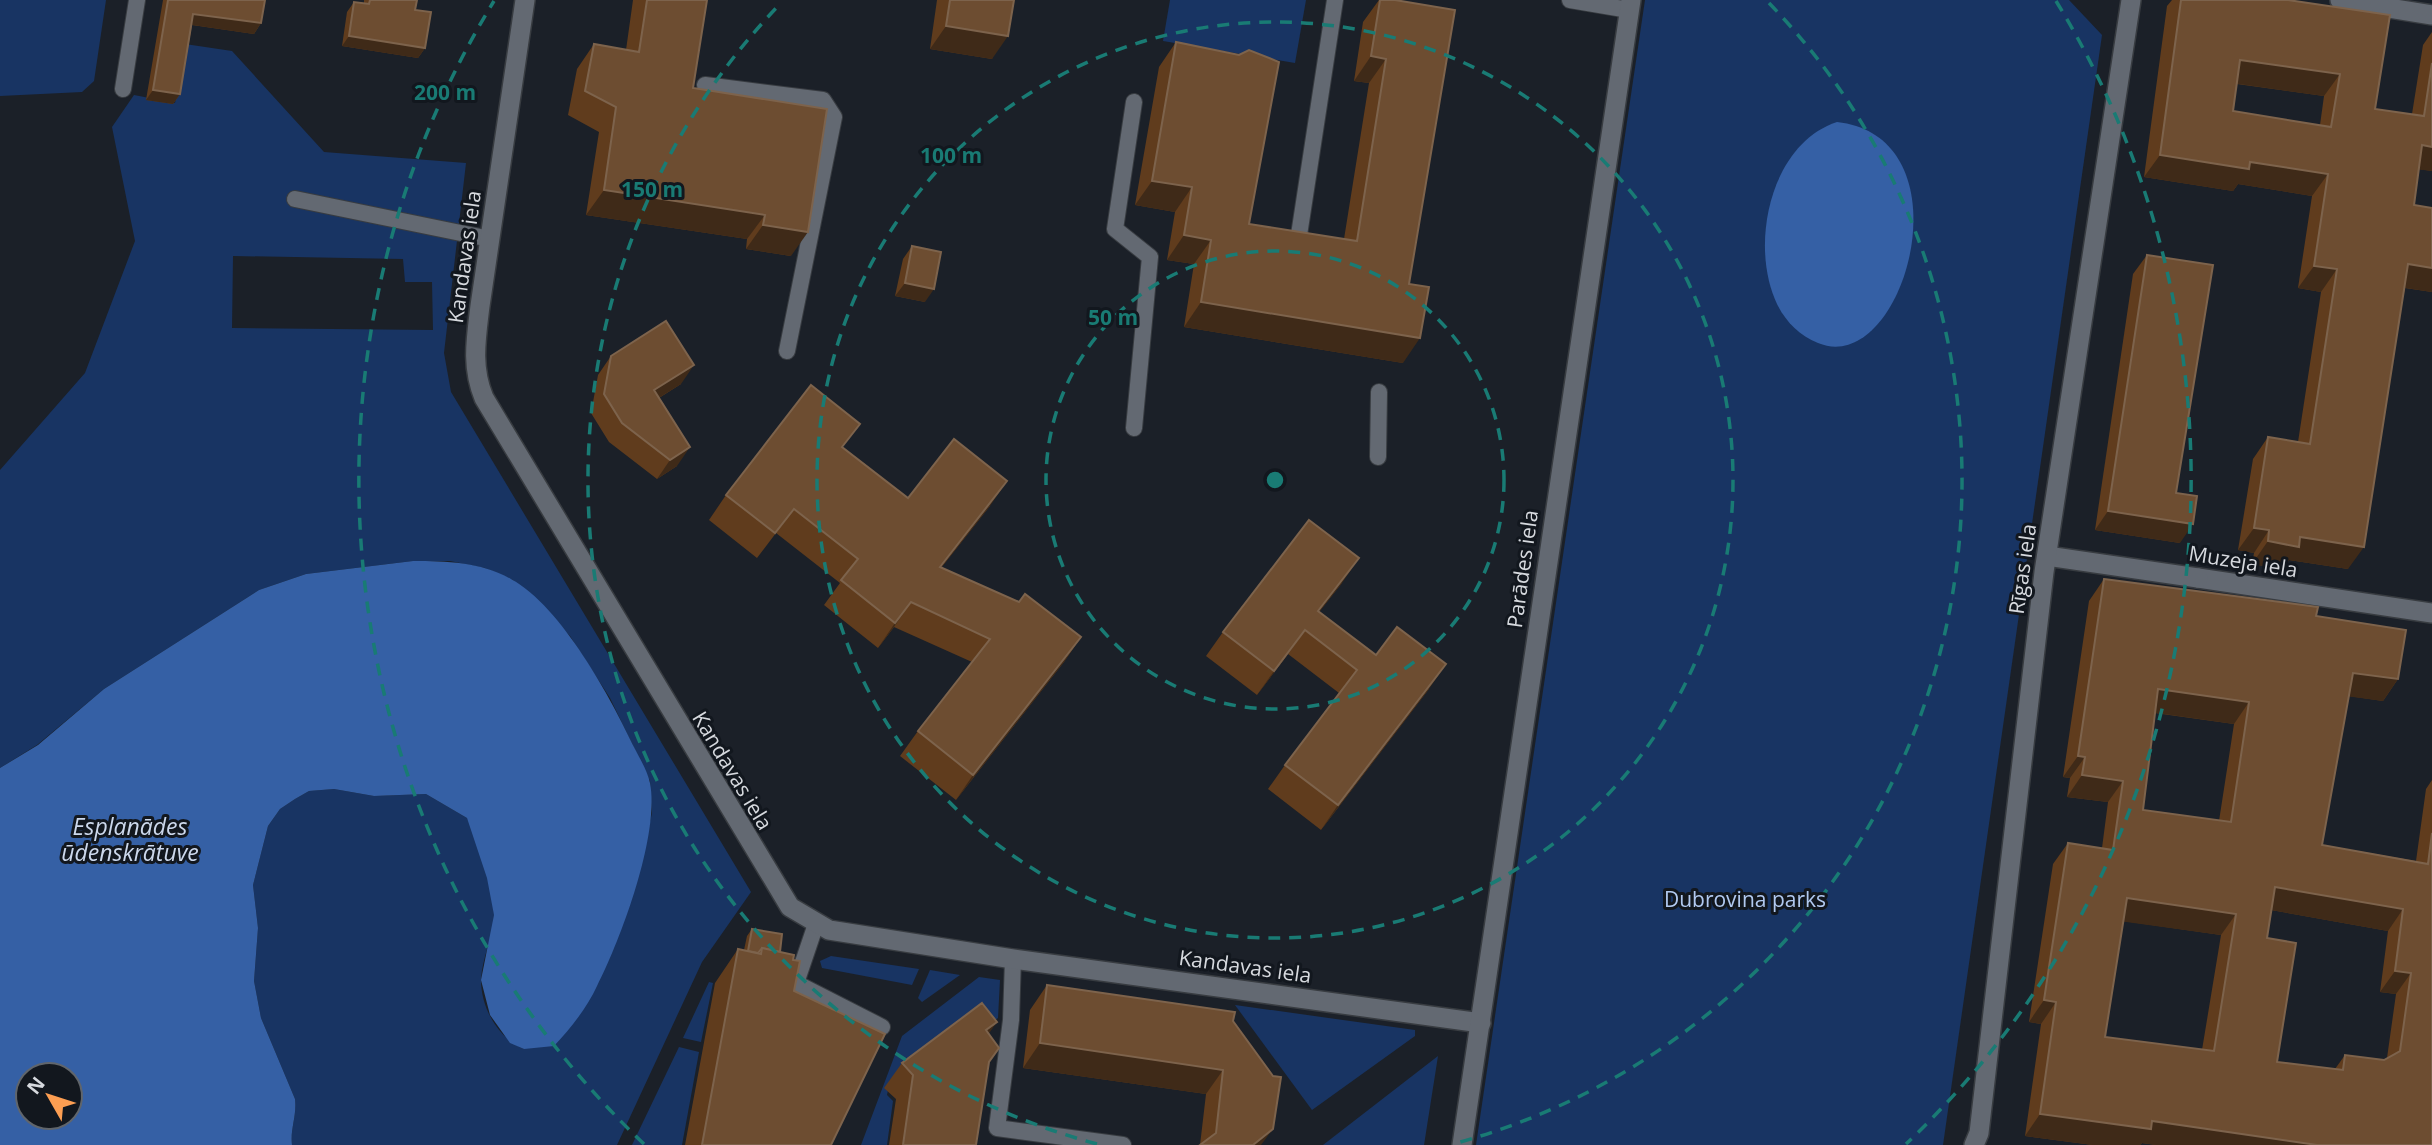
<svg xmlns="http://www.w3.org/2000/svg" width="2432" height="1145" font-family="'Open Sans',sans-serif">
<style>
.green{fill:#183463;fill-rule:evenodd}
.water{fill:#3560a5;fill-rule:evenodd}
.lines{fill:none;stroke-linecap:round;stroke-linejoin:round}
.service-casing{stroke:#383c41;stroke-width:18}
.pedestrian-casing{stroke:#383c41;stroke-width:22}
.minor-casing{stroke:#383c41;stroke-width:22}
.service{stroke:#636972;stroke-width:16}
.pedestrian{stroke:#636972;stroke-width:19}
.minor{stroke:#636972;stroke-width:19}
.wall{fill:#603c1d;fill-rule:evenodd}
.shaded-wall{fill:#3f2a18}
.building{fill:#6d4d31;stroke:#7d634c;stroke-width:2;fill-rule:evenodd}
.ring{fill:none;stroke:#197b74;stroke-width:3.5;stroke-dasharray:12 9}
.labels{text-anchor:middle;stroke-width:6;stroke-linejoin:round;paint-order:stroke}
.street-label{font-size:21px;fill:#d6d9de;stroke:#12171e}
.park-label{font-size:21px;fill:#b1c9f0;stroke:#12171e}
.water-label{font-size:23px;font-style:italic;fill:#ccd8ec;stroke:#12171e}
.centre{fill:#197b74;stroke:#12171e;stroke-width:3.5}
.ring-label{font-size:21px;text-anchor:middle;font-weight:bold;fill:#197b74;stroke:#12171e;stroke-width:6;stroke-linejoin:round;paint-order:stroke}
</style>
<rect width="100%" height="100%" fill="#1b2028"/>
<!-- green -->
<g class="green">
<path d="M0,0h106l-12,81 -12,11 -82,4z"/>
<path d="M1170,0h136l-11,63 -132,-22z"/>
<path d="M1645,0h424l33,35 -159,1110h-467z"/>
<path d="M185,44l47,7 92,101 142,11 -22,190 7,39 300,500 -49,70 -85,183h-325c-2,-16 5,-29 3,-46l-34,-81 -7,-37 4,-53 -5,-43 15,-59 12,-17 15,-10 14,-8 25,-2 40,7 52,-2 41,24c11,20 28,75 27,98 -1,21 -12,42 -13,64 0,28 17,58 43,69l111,-161 17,-75 -2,-32 -40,-83 -40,-62 -57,-56 -28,-12 -35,-7h-37l-107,13 -47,16 -155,99 -67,56 -37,23v-298l85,-97 50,-132 -23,-114 22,-32 41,8zM233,256l170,3 2,23h27l1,48 -201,-2z"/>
<path d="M831,956l88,13 -7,16 -90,-17 -2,-7z"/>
<path d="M930,970l30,5 -38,27 -4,-4z"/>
<path d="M979,977l21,3 -2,38 -24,16 -8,-10 -76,56 -3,15 6,6 -6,44h-26l41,-109z"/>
<path d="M709,982l4,1 -12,59 -18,-4z"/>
<path d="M1235,1005l180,25v6l-103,74z"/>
<path d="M679,1047l20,5 -17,93h-50z"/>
<path d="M1438,1056l-14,89h-101z"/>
</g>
<!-- water -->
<g class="water">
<path d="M1837,122c135,15 67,257 -19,221 -19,-8 -32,-21 -41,-39 -28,-59 -7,-160 60,-182z"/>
<path d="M413,561c34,0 68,1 98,18 51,28 100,119 124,170 5,10 13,23 15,34 10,51 -29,156 -53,203 -10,22 -27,43 -43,60l-30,3 -14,-6 -20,-28 -9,-35 13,-65 -7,-37 -20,-60 -41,-24 -52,2 -40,-7 -25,2 -14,8 -15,10 -12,17 -15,59 5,43 -4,53 7,37 34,81c2,17 -5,30 -3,46h-292v-377l38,-23 66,-56 155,-99 47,-16zM70,1075v42h-42v-42z"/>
</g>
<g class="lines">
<defs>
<g id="service">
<path d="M1570,0l59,10"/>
<path d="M705,85l118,15 11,17 -47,234"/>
<path d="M123,89l14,-89"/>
<path d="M1134,102l-19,127 35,28 -16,171"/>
<path d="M295,199l195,40"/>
<path d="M1299,235l36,-235"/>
<path d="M1378,457l1,-65"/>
<path d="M1013,959l-2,61 -14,108 126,17"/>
<path d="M777,979l19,4 86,44"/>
<path d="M796,983l20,-59"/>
</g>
<path id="pedestrian" d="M2198,578l234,35"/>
<g id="minor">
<path d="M525,0l-45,306c-4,33 -9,61 4,92l306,509 39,23 184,29 468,64"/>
<path d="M2340,0l92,15"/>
<path d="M2047,556l151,22"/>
<path d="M1462,1145l169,-1145"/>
<path d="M1974,1145l5,-12 65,-561 87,-572"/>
</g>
</defs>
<!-- service casing -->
<use href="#service" class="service-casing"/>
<!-- pedestrian casing -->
<use href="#pedestrian" class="pedestrian-casing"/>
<!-- minor casing -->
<use href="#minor" class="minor-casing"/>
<!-- service -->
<use href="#service" class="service"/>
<!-- pedestrian -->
<use href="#pedestrian" class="pedestrian"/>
<!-- minor -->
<use href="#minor" class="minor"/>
</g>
<!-- wall -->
<g class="wall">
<path d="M163,0h102l-4,23 -7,11 -62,-9 -12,69 -7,10 -27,-4z"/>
<path d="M364,0h53l-2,10 10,38 -7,10 -76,-12 5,-34 7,-10 10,1z"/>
<path d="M633,0h74l-14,88 98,168 -45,-7 1,-10 -161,-24 13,-83 -31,-17 9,-46 17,-25 32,6z"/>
<path d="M937,0h77l-22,59 -62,-10z"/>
<path d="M1379,0h16l14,284 -6,79 -219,-36 10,-63 -27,-4 8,-48 -40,-7 24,-138 17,-25 73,182 95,15 25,-156 -15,-2 9,-59z"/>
<path d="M2172,0h116l87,109 37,5 11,-69 9,-13v139l-13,-2 -5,36 18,3v84l-27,-4 -57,281 -59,-9 -6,9 -31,-5 2,-11 -16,-3 15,-91 15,-22 30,5 23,-150 -23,-4 14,-92 -74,-12 -5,7 -89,-14 23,-171zM2237,84l87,12 -4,29 -87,-14z"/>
<path d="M912,246l13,56 -30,-6 8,-37z"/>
<path d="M2147,255l33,288 -85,-13 38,-256z"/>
<path d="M611,356l70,28 -22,14 18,68 -20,13 -48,-37 -18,-29 7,-38z"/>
<path d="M844,448l64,50 82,8 -49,62 140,69 -17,25 -108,138 -56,-44 18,-25 54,-69 -78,-35 -16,21 -54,-43 16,-22 -64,-50 -19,25 -48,-38 17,-25z"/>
<path d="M2104,579l212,37 82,63 -15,22 -34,-5 -27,149 94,16 10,-72 6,-9v365h-276l-14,-2 -2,2h-47l-68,-9 16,-112 -12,-2 24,-158 15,-21 34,5 6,-46 -41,-5 3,-19 -7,-1 26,-176zM2155,713l79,11 -15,97 -76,-11zM2271,910l117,21 -8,61 16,2 -9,64 -3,2 -39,-5 -10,14 -58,-7 -10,-124zM2123,921l98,14 -19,115 -97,-13z"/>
<path d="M1342,583l-23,29 57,43 53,34 -108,141 -53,-41 17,-24 54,-72 -51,-39 -31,41 -51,-39 17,-24z"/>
<path d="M752,929l28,23 13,8 1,31 37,154h-146l30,-162 23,-34 6,1 3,-14z"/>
<path d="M1047,985l186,36 28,124h-61l6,-51 -183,-26 7,-58z"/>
<path d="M989,1033v29l-13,83h-87l7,-46 -12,-11 18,-25z"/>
</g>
<!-- shaded-wall -->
<g class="shaded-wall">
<path d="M193,14l68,9 -7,11 -68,-10z"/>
<path d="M946,26l62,10 -16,23 -62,-10z"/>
<path d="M349,36l76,12 -7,10 -76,-12z"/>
<path d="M1371,56l15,3 -17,24 -15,-2z"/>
<path d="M2240,60l100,14 -16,22 -99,-14z"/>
<path d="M153,90l27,4 -7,10 -27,-4z"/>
<path d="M2422,145l10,2v24l-26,-3z"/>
<path d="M2160,155l90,7 78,12 -16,22 -74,-12 -5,7 -89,-14z"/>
<path d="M1152,181l40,6 -17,25 -40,-7z"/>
<path d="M604,190l161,25 -18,24 -161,-24z"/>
<path d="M763,225l45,7 -17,24 -45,-7z"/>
<path d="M1184,235l27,5 -17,24 -27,-4z"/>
<path d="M2408,264l24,4v24l-39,-6z"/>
<path d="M2314,266l23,3 -16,23 -23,-4z"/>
<path d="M905,283l29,6 -9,13 -30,-6z"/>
<path d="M1201,302l219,36 -17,25 -219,-36z"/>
<path d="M694,365l-13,19 -40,25 13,-19z"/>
<path d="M690,447l-13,19 -20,13 13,-19z"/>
<path d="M1007,481l-17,25 -68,86 18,-25z"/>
<path d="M2108,511l85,13 -13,19 -85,-13z"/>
<path d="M2254,528l15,2 -15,23 -16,-3z"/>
<path d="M2300,537l64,10 -16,22 -59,-9 -6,9 -31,-5 16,-23z"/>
<path d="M1359,558l-17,25 -37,47 13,-19z"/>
<path d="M911,602l-17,25 -16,21 17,-25z"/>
<path d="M1305,630l-17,24 -31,41 17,-24z"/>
<path d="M1081,637l-17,25 -108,138 17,-25z"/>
<path d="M1446,664l-17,25 -108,141 17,-25z"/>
<path d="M2353,673l45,6 -15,22 -45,-6z"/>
<path d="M2158,689l91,13 -15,22 -91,-13z"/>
<path d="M2078,756l7,1 -15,21 -7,-1z"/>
<path d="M2082,775l41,6 -15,21 -41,-5z"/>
<path d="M2275,887l128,22 -15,22 -128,-23z"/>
<path d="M2127,898l109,16 -15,21 -109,-15z"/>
<path d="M2395,971l16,2 -15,21 -16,-2z"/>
<path d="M2044,1000l12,2 -15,22 -12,-2z"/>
<path d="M997,1022l-17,24 6,-16z"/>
<path d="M1040,1043l183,27 -17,24 -183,-26z"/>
<path d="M2040,1114l112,7 165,24h-161l-14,-2 -2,2h-47l-68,-9z"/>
<path d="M1273,1129l-12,16h-8z"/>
</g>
<!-- building -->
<g class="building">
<path d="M168,0h97l-4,23 -68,-9 -13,80 -27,-4z"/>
<path d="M370,0h47l-2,10 16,2 -6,36 -76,-12 5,-34 15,2z"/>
<path d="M647,0h60l-14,88 134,21 -19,123 -45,-7 2,-10 -161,-25 12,-83 -31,-16 9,-47 45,8z"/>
<path d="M950,0h64l-6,36 -62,-10z"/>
<path d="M1380,0h15l60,10 -46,274 20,3 -9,51 -219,-36 10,-62 -27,-5 8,-48 -40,-6 24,-139 63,13 10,-5 30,12 -30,162 108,17 29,-182 -15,-3z"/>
<path d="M2181,0h107l102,15 -15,94 49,7 8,-53v84l-10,-2 -8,60 18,3v60l-24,-4 -44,283 -64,-10 -1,10 -31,-6 1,-11 -15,-2 14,-91 42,7 27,-175 -23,-3 14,-92 -78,-12 -1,7 -89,-14zM2240,60l100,14 -9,53 -98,-16z"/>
<path d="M912,246l29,6 -7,37 -29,-6z"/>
<path d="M2147,255l66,10 -37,228 21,3 -4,28 -85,-13z"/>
<path d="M666,321l28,44 -40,25 36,57 -20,13 -48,-37 -18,-29 7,-38z"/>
<path d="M811,385l49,39 -18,23 66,51 46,-59 53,42 -67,86 79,35 6,-8 56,43 -108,138 -55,-44 72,-92 -79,-37 -16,21 -54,-43 17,-21 -64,-50 -19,24 -49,-38z"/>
<path d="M1309,520l50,38 -41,53 58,44 21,-28 49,37 -108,141 -53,-40 72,-95 -52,-40 -31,41 -51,-39z"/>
<path d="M2104,579l214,28 -2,9 90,14 -8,49 -45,-6 -31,172 106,19 4,-31v312h-115l-165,-24 -1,8 -111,-15 16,-112 -12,-2 24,-157 45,7 10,-69 -41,-6 3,-18 -7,-1zM2158,689l91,13 -18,120 -88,-12zM2275,887l128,22 -8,62 16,2 -11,78 -16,9 -39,-5 -2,15 -66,-8 19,-119 -29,-5zM2127,898l109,16 -22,137 -109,-14z"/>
<path d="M752,929l30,5 -2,18 -18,-4 -4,5 -10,-2z"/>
<path d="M762,948l32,7 -1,5 7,1 -6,30 91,43 -54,111h-129l36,-196 23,5z"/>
<path d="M1047,985l188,27 -2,9 40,55 8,1 -8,52 -20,16h-53l16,-12 7,-63 -183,-27z"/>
<path d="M982,1003l15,19 -11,8 13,18 -10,14 -13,83h-73l10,-70 -11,-12z"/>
</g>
<!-- distance rings -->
<g class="ring">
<circle cx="1275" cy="480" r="229"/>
<circle cx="1275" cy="480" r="458"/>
<path d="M1097 1144A687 687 0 0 1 781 3M1769 3A687 687 0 0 1 1453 1144"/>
<path d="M644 1144A916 916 0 0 1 494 1M2056 1A916 916 0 0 1 1906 1144"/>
</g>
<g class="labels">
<!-- street labels -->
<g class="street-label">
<text transform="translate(465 257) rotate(-82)" y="7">Kandavas iela</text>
<text transform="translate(2243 562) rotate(9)" y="7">Muzeja iela</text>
<text transform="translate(1523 569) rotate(-82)" y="7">Parādes iela</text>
<text transform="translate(2023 569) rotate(-82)" y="7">Rīgas iela</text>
<text transform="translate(732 771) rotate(59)" y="7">Kandavas iela</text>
<text transform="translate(1245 967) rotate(8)" y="7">Kandavas iela</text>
</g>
<!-- park labels -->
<g class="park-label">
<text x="1745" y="907">Dubrovina parks</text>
</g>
<!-- water labels -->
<g class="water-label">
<text x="130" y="835">Esplanādes<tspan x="130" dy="26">ūdenskrātuve</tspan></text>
</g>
</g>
<circle cx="1275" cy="480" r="10" class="centre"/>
<g class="ring-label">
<text x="445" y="100">200 m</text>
<text x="951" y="163">100 m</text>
<text x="652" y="197">150 m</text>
<text x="1113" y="325">50 m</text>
</g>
<!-- north arrow -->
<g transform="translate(49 1096) rotate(309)"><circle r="33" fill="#12171e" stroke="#60656b" stroke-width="2"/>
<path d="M0-5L12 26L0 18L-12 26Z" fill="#fc9e52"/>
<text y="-10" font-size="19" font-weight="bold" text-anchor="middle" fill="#d6d9de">N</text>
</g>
</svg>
